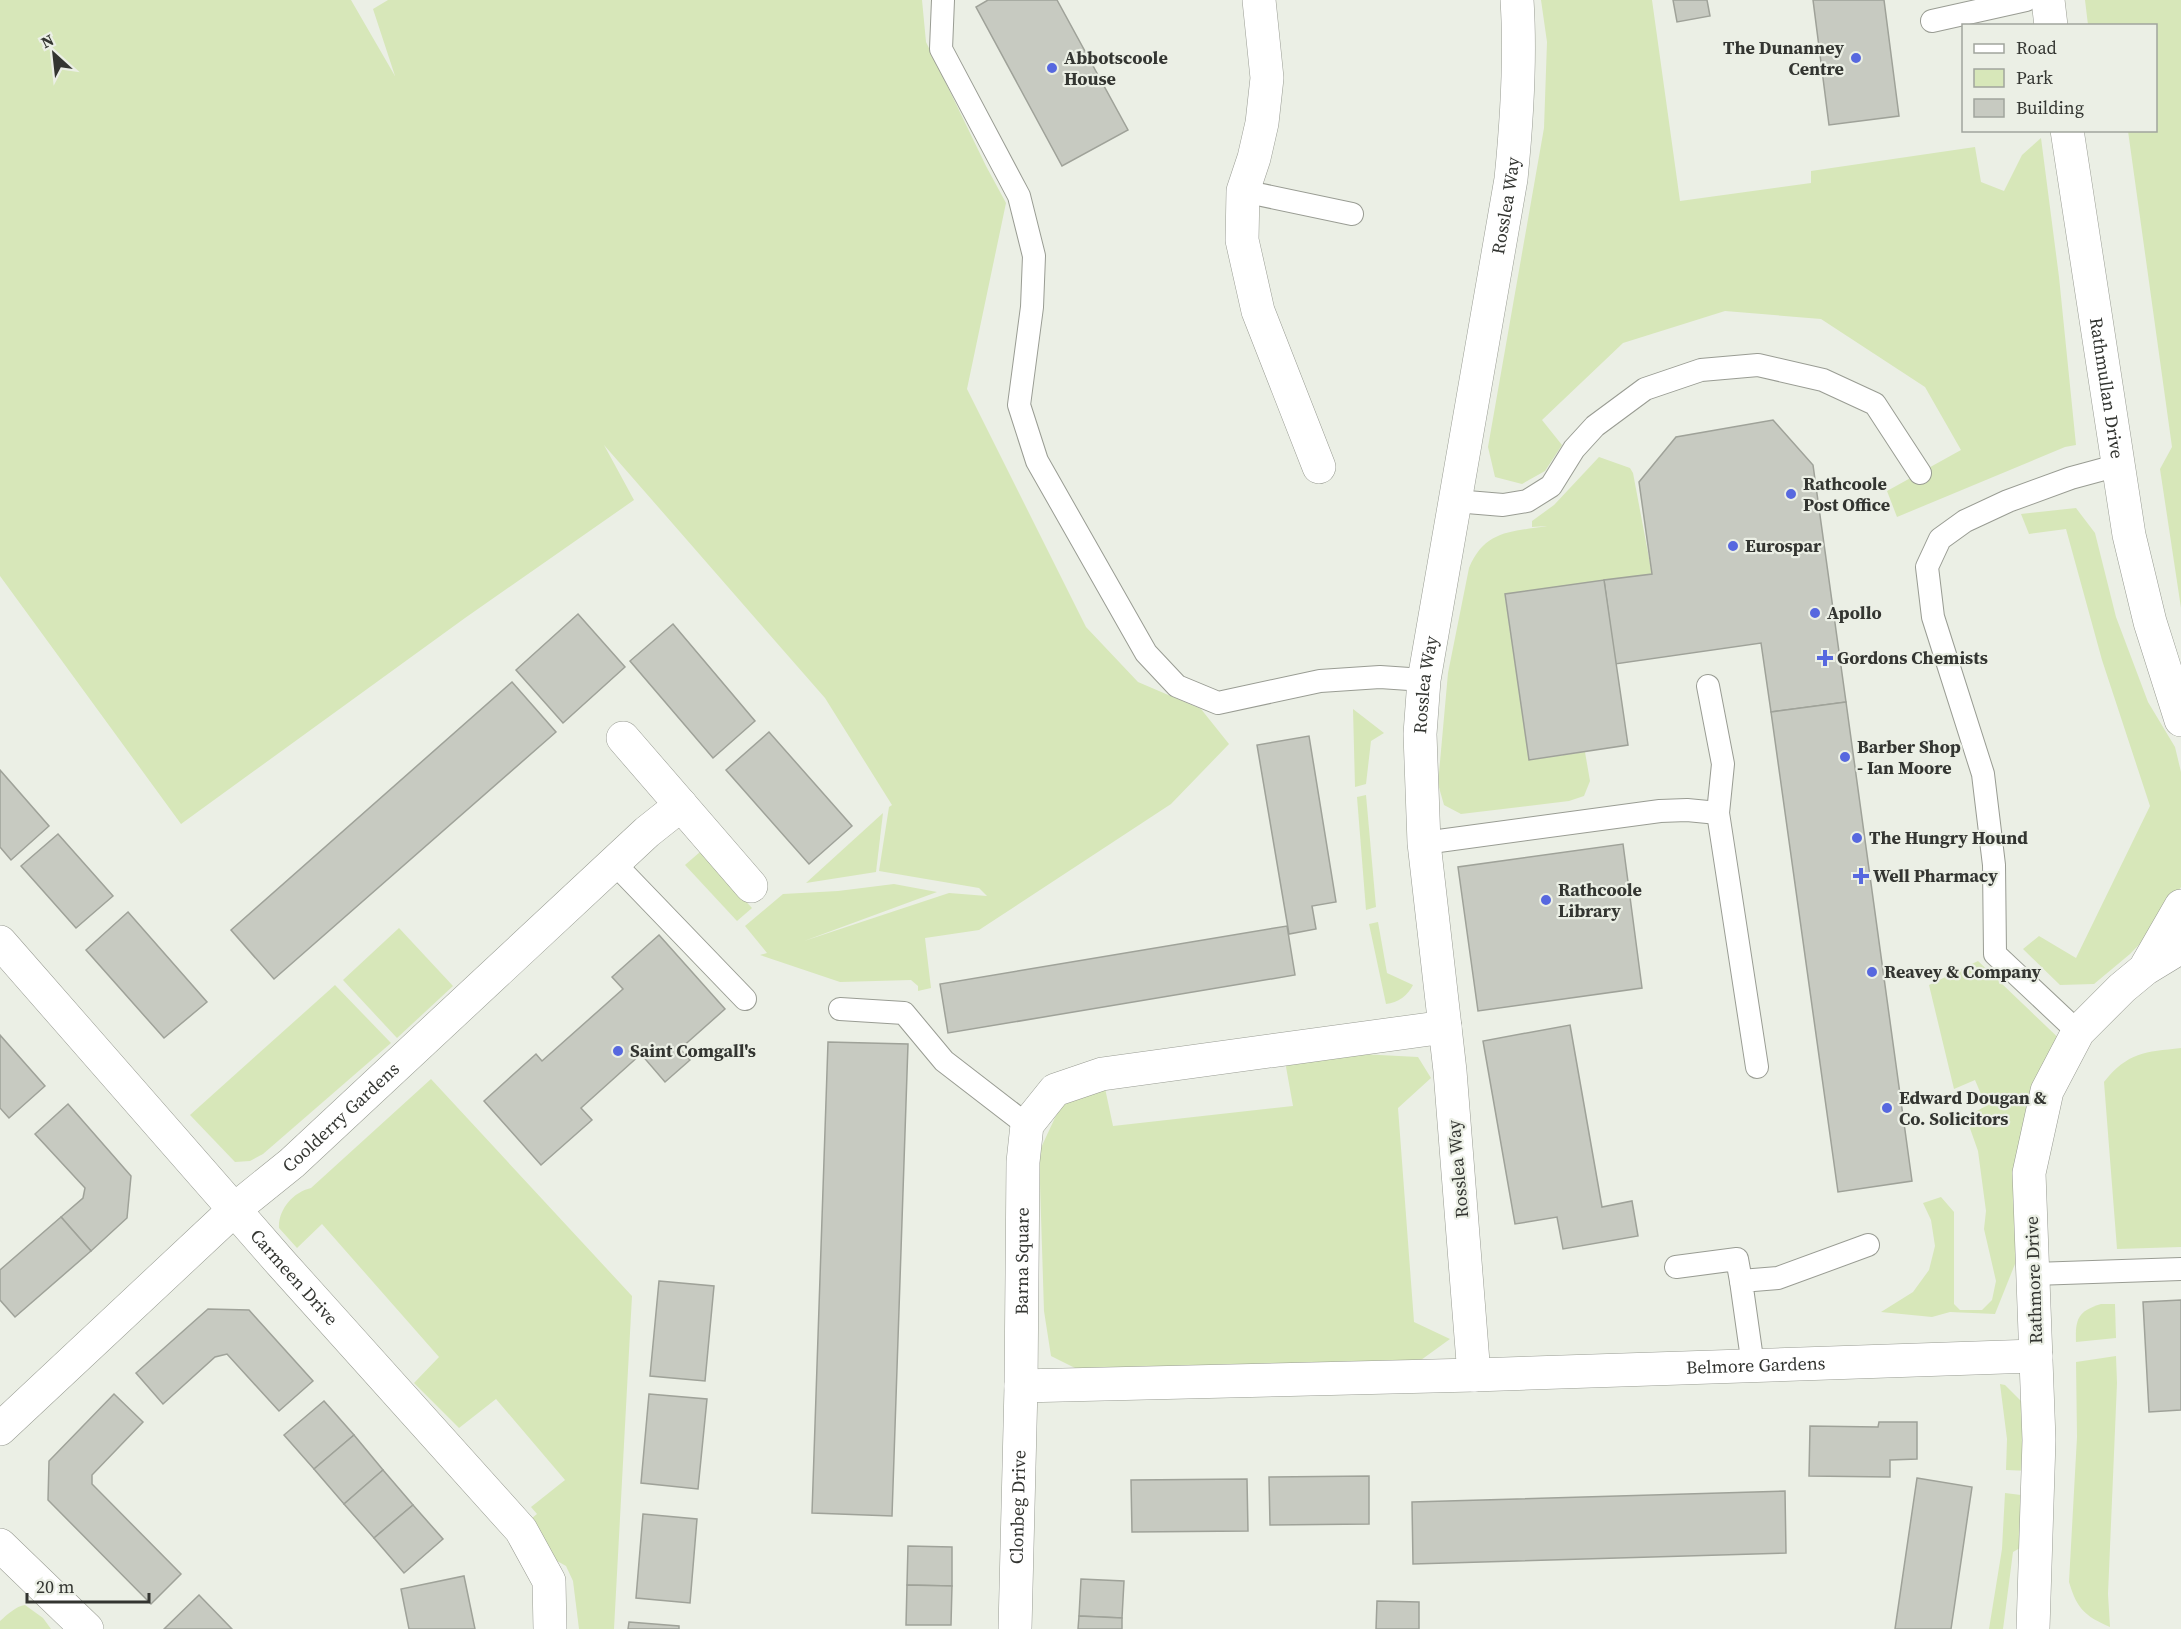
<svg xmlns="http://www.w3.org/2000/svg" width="2181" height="1629" font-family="'Source Serif 4',serif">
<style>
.green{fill:#d7e7b9}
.building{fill:#c7cac1;stroke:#9fa299;stroke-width:1.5}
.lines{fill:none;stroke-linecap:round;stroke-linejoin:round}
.lane-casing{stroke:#999c93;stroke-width:24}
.street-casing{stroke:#999c93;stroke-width:34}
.lane{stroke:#fff;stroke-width:22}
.street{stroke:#fff;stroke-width:33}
.poi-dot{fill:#5768df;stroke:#ebefe5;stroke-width:2}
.labels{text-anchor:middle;stroke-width:4.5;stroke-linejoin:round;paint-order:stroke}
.poi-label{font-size:18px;font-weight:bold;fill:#333531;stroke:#ebefe5;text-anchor:start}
.street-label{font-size:18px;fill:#333531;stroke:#ebefe5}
</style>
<rect width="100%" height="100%" fill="#ebefe5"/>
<!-- green -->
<g class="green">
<path d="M0,0h351l44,76 -22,-67 15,-9h534l4,42 60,124 20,37 -39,186 119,238 52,55 63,27 28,35 -58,60 -192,126 -54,8 6,50 -13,3v-5l-7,-6 -71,2 -80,-27 7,-2 -22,-27 38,-32 55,-3 56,-7 43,8 -133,49 145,-48 38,3 -8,-8 -100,-17 10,-64 3,-2 -67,-107 -221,-253 30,55 -169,118 -284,206 -181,-248z"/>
<path d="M1541,0h111l28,201 131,-18v-12l164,-24 6,35 23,9 18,-36 19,-17 18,139 17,168 -11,2 -168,70 -10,-26 74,-41 -36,-63 -104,-68 -96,-8 -102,32 -81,77 20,25 -17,26 -23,13 -27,-7 -7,-30 56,-319 3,-86z"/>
<path d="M2085,0h96v608l-21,-139 12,-22 -44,-316 28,-1v-104l-68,-1z"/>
<path d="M1599,457l31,11 3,5 19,101 -147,21 24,165 56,-8 5,29 -6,15 -15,5 -108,13 -17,-9 -6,-21 10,-111 21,-105c16,-38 42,-36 78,-42l-15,1v-6l22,-16z"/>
<path d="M2076,508l19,25 21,84 32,85 27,45 6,25v115l-24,39 -27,28 -36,30 -34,1 -37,-36 16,-13 37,22 74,-152 -48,-146 -36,-131 -37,5 -8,-20z"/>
<path d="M1353,709l31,24 -13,8 -5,43 -11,3z"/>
<path d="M1366,795l10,112 -10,3 -9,-113z"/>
<path d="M883,813l-7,59 -70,11z"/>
<path d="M700,852l52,56 -15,13 -52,-56z"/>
<path d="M1378,922l9,51 26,12c-5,10 -15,18 -27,19l-17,-80z"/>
<path d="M399,928l54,58 -56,52 -54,-58z"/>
<path d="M1978,961l91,87 -40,125 -14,91 -20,50 -45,-2 -18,5 -51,-5 32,-20 16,-22 6,-24 -4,-26 -8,-17 18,-6 13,15v92l6,6h22l10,-10 4,-19 -12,-52 2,-18 -8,-60 -12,-34 20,-11 -11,-26 -21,9 -25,-104z"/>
<path d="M335,985l56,58 -128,111 -13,7 -15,1 -45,-47z"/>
<path d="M2181,1048v199l-64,2 -13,-167c24,-30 41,-30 77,-34z"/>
<path d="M1283,1050l135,7 13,21 -33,30 16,214 36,17 -29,21 -344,9 -26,-13 -7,-45 -5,-159 21,-45 42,-33 11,52 180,-20z"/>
<path d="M431,1079l201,217 -18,333h-35l-6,-48 -7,-15 -23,-13 -16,-31 10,-8 -6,-7 34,-27 -69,-81 -37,29 -45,-45 25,-26 -117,-133 -25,24 -18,-20c-1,-18 14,-36 32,-40z"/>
<path d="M2101,1304h14l1,34 -40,4c-1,-23 2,-31 25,-38z"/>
<path d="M2116,1356l1,27 -9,211 2,33c-25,-11 -33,-18 -41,-45l8,-145 -1,-75z"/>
<path d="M2000,1384l5,1 16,16 9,70 -24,-1 1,-31z"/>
<path d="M2005,1493l24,3 -2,48 -14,8 -10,77h-14l13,-80z"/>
<path d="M25,1605l18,13 8,11h-51v-8c7,-6 16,-15 25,-16z"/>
</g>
<!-- building -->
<g class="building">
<path d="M988,0h69l71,130 -66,36 -86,-159z"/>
<path d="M1673,0h34l3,16 -33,6z"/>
<path d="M1813,0h71l15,116 -70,9z"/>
<path d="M1773,420l40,45 33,237 -75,10 -10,-69 -146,21 -11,-84 48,-6 -13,-92 37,-45z"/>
<path d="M1604,580l24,165 -99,15 -24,-166z"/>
<path d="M578,614l47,53 -62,56 -47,-53z"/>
<path d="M673,624l82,97 -42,37 -83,-97z"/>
<path d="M512,682l44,50 -282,247 -43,-49z"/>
<path d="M1846,702l66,479 -74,11 -67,-480z"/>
<path d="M769,732l83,94 -43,38 -83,-94z"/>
<path d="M1309,736l27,166 -24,4 4,23 -27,5 -32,-189z"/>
<path d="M0,770l49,56 -38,34 -11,-13z"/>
<path d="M58,834l55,62 -37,32 -55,-62z"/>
<path d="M1623,844l19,144 -164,23 -20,-144z"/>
<path d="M128,912l79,90 -43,36 -78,-88z"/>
<path d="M1287,926l8,49 -347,58 -8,-49z"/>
<path d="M659,935l66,74 -45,40 10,11 -25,22 -24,-28 -60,54 11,12 -51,45 -57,-64 52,-47 6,7 81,-72 -11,-12z"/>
<path d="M1570,1025l32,182 30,-6 6,35 -75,13 -6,-32 -42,7 -32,-183z"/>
<path d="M0,1035l45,51 -36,32 -9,-10z"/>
<path d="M828,1042l80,2 -16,472 -80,-3z"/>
<path d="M68,1104l63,72 -4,42 -36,33 -30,-34 22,-19 2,-10 -50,-54z"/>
<path d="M61,1217l30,34 -76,66 -15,-17v-30z"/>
<path d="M659,1281l55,5 -9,95 -55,-5z"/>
<path d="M2181,1300v110l-32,2 -6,-110z"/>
<path d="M208,1309l41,1 64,71 -34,30 -52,-57 -12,3 -52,47 -27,-31z"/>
<path d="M114,1394l29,28 -51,53v9l89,90 -30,30 -103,-104 1,-39z"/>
<path d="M649,1394l58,5 -9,90 -57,-6z"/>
<path d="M324,1401l30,34 -40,34 -30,-34z"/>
<path d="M1879,1422h38v37l-27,1v17l-81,-1 1,-50 68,1z"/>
<path d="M354,1435l29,35 -39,34 -30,-35z"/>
<path d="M383,1470l30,35 -39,33 -30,-34z"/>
<path d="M1369,1476v48l-99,1 -1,-48z"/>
<path d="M1917,1478l55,9 -21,142h-56z"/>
<path d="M1247,1479l1,52 -116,1 -1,-52z"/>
<path d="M1785,1491l1,62 -373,11 -1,-62z"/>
<path d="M413,1505l30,34 -39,34 -30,-35z"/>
<path d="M643,1514l54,5 -7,84 -54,-5z"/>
<path d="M908,1546l44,1v39l-45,-1z"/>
<path d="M464,1576l11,53h-66l-8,-40z"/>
<path d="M1081,1579l43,2 -2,37 -43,-2z"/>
<path d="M907,1585l45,1 -1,39h-45z"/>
<path d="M199,1595l33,34h-68z"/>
<path d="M1377,1601l42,1v27h-43z"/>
<path d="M1079,1616l43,2v11h-44z"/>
<path d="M629,1622l50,4v3h-51z"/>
</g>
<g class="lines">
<defs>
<g id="lane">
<path d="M943,0l-2,49 78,147 15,60 -2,51 -13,98 18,56 109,192 31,33 41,17 102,-22 60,-4 44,3"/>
<path d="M1932,21l94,-21"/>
<path d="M1243,191l109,23"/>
<path d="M1455,501l48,4 24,-4 24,-15 23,-37 21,-23 50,-37 56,-19 57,-5 65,15 52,24 45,69"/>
<path d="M1708,686l15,78 -5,49 39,254"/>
<path d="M1424,843l236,-32 27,-1 31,3"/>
<path d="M614,863l131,136"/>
<path d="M840,1009l64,4 40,48 83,64"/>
<path d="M2078,1032l-83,-78 -1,-89 -11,-91 -50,-157 -6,-50 13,-28 25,-18 43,-20 63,-23 48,-13"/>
<path d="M1676,1267l61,-8 4,22"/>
<path d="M2034,1274l147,-5"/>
<path d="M1753,1366l-12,-85 37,-3 90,-33"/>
</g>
<g id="street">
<path d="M1259,0l8,78 -5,45 -8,35 -11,33 -1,49 16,71 61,156"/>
<path d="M2048,0l3,26"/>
<path id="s1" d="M2067,130l62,405 21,87 31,98"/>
<path d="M623,738l128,148"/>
<path id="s2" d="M0,942l281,321 240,267 28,51 1,48"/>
<path d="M2147,965l34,-59"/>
<path id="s3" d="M1474,1375l-24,-304 -26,-228 -4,-109 4,-54 87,-501c6,-60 10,-119 6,-179"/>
<path id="s4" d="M1021,1386l453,-11 562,-19"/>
<path id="s5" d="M0,1429l235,-220 57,-46 355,-331 34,-27"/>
<path d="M0,1545l87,84"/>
<path id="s6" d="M1015,1629l6,-243 2,-224 4,-37 28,-35 47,-16 343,-47"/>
<path d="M2033,1629l6,-189 -10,-267 18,-82 31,-59 44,-44 23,-19 36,-22"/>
</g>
</defs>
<!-- lane casing -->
<use href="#lane" class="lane-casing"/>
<!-- street casing -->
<use href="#street" class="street-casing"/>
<!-- lane -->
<use href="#lane" class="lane"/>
<!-- street -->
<use href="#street" class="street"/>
</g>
<!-- markers -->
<g class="poi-dot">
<circle cx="1856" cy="58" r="6"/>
<circle cx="1052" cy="68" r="6"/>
<circle cx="1791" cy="494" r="6"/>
<circle cx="1733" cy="546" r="6"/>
<circle cx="1815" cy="613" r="6"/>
<path d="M1822 649h6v6h6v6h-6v6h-6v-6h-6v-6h6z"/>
<circle cx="1845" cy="757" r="6"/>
<circle cx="1857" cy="838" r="6"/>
<path d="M1858 867h6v6h6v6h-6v6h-6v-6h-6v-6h6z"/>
<circle cx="1546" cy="900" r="6"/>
<circle cx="1872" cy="972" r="6"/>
<circle cx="618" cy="1051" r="6"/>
<circle cx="1887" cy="1108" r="6"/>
</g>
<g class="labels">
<!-- poi labels -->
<g class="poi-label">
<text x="1844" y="54" text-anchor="end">The Dunanney<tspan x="1844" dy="21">Centre</tspan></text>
<text x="1064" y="64">Abbotscoole<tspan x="1064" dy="21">House</tspan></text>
<text x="1803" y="490">Rathcoole<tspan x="1803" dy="21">Post Office</tspan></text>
<text x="1745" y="552">Eurospar</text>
<text x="1827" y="619">Apollo</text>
<text x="1837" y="664">Gordons Chemists</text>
<text x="1857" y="753">Barber Shop<tspan x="1857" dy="21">- Ian Moore</tspan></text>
<text x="1869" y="844">The Hungry Hound</text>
<text x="1873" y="882">Well Pharmacy</text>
<text x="1558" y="896">Rathcoole<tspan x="1558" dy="21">Library</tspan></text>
<text x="1884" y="978">Reavey &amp; Company</text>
<text x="630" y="1057">Saint Comgall's</text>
<text x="1899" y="1104">Edward Dougan &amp;<tspan x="1899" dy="21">Co. Solicitors</tspan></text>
</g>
<!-- street labels -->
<g class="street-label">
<text dy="6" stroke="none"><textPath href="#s3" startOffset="1179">Rosslea Way</textPath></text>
<text dy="6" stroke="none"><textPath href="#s1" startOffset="261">Rathmullan Drive</textPath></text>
<text dy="6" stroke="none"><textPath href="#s3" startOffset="693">Rosslea Way</textPath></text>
<text dy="6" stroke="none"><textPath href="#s5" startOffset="462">Coolderry Gardens</textPath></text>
<text transform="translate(1458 1169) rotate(-95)" y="6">Rosslea Way</text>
<text dy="6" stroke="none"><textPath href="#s6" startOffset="368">Barna Square</textPath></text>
<text dy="6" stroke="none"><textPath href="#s2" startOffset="446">Carmeen Drive</textPath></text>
<text transform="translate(2034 1280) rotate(-92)" y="6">Rathmore Drive</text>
<text dy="6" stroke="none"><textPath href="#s4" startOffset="735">Belmore Gardens</textPath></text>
<text dy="6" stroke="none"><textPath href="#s6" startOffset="122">Clonbeg Drive</textPath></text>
</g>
</g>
<!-- legend -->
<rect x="1962" y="24" width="195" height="108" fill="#ebefe5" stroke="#a1a59d" stroke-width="1.5"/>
<rect x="1974" y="44" width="30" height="9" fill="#ffffff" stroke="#a1a59d" stroke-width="1.5"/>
<text x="2016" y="54" font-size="18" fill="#333531">Road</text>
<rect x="1974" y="69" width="30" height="18" fill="#d7e7b9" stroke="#a1a59d" stroke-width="1.5"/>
<text x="2016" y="84" font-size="18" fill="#333531">Park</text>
<rect x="1974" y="99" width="30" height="18" fill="#c7cac1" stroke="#a1a59d" stroke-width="1.5"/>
<text x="2016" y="114" font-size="18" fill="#333531">Building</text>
<!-- north arrow -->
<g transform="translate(54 54) rotate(333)" stroke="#ebefe5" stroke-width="4.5" paint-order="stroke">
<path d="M0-4.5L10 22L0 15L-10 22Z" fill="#333531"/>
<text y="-9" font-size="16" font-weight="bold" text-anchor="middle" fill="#333531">N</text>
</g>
<!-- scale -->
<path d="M27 1593v9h122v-9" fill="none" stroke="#333531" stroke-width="3"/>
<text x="36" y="1593" font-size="18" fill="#333531" stroke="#ebefe5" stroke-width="4.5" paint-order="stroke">20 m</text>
</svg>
